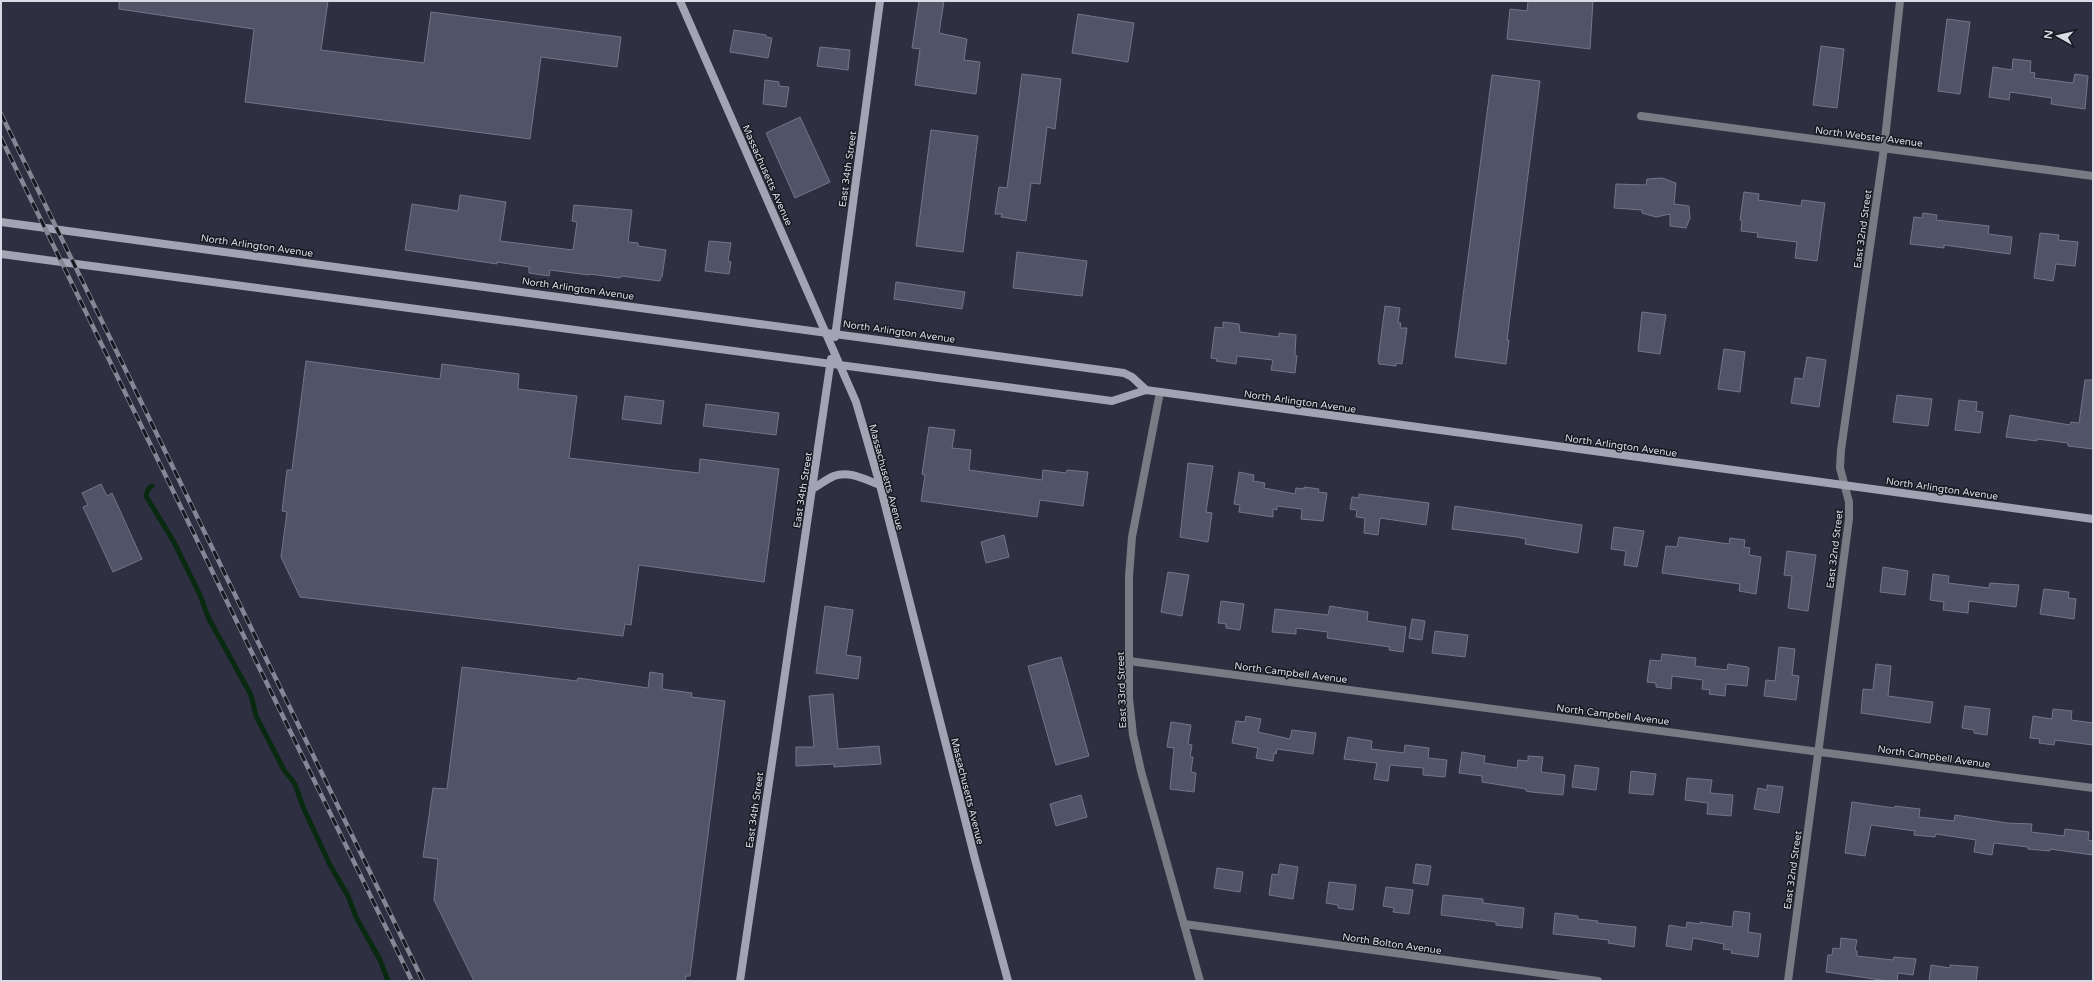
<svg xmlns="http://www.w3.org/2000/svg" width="2094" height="982" font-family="'Varela Round',sans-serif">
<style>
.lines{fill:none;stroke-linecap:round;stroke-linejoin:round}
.stream{stroke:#092911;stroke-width:5}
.building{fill:#515367;stroke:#73758a}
.street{stroke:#797a84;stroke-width:8}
.secondary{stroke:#a2a4b3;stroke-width:8}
.rail-casing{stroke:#868796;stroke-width:4.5}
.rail{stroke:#171820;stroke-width:3;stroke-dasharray:9;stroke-linecap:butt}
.labels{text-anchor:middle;stroke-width:3;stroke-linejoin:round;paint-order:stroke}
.street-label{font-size:10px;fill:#d9dae6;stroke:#171820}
</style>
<rect width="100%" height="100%" fill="#2e2f41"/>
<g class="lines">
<!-- stream -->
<path class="stream" d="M152,486l-4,3 -2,7 28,46 26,53 8,22 43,78 5,21 28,54 11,14 8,23 27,58 18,31 8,21 24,43 8,21"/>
</g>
<!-- building -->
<g class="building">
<path d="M119,1h209l-7,49 103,13 7,-51 190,25 -4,30 -76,-10 -11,82 -285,-37 9,-73 -135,-20z"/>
<path d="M919,1h25l-5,32 28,6 -3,21 16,2 -4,32 -61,-9 5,-36 -8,-1z"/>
<path d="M1528,1h65l-3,48 -83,-10 3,-30 17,2z"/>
<path d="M1078,14l56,9 -6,39 -56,-9z"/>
<path d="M1947,19l23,3 -10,72 -22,-3z"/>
<path d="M734,30l32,5v2l6,1 -4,20 -38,-6z"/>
<path d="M1821,46l23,3 -7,59 -24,-3z"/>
<path d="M820,47l30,3 -2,20 -31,-4z"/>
<path d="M2013,59l18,2 -1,11 5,1 -1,5 39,5 2,-9 13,2 -3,33 -34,-5 1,-6 -42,-6 -1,8 -20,-3 4,-30 19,3z"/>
<path d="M1022,74l39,5 -6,50 -8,-2 -7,57 -9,-1 -5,38 -25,-4 1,-3h-7l4,-27 8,1z"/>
<path d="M1492,75l48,6 -33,259h2l-3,24 -51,-7z"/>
<path d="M765,80l14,2v4l10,1 -3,20 -23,-3z"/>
<path d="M800,117l30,65 -35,16 -29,-65z"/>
<path d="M931,130l47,6 -15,116 -47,-6z"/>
<path d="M1662,178l14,5 -2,21 15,2 1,12 -4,10 -16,-2v-12l-14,3 -14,-4v-3l-28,-2 2,-24 30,1 1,-6z"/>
<path d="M1744,192l15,2 -1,6 43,6 1,-6 23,3 -8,58 -22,-3 2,-16 -40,-5 1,-4 -17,-2 1,-10 -2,-1z"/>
<path d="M460,195l46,7 -6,39 73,9 4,-28 -5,-1 2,-16 58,5 -4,32 10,1v3l28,4 -4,27h-1l-1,4 -39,-5 -1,2 -31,-4v1l-39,-5 -1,6 -20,-3v-6l-32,-5v2l-92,-14 7,-46 46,7z"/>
<path d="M1923,213l14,2 -1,5 53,6 -1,8 24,3 -2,17 -66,-9v3l-34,-4 4,-27 8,1z"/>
<path d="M2040,233l19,2 -1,5 20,2 -3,24 -19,-2 -3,17 -19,-3z"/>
<path d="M709,241l22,2 -3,18 3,1 -2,12 -24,-3z"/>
<path d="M1017,252l70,9 -5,35 -69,-8z"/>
<path d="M896,282l69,10 -3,17 -68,-10z"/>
<path d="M1385,306l15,2 -2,15h3l-1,5h7l-5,36 -6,-1v3l-17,-2 -1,-4z"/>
<path d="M1642,312l24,3 -6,39 -22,-3z"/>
<path d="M1223,322l16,2 1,8 39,5v-4l17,2 -1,20 2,1 -2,17 -24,-3 2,-10 -36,-4 -1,8 -20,-3 1,-2 -6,-1 4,-31 8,1z"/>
<path d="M1724,349l21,3 -5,40 -22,-3z"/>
<path d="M1807,357l19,3 -7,47 -28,-4 4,-25 8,1z"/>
<path d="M306,361l134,18 2,-15 77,10 -1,15 59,7 -8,62 130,15 1,-14 79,10 -15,113 -125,-17 -8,60 -6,-1 -2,12 -323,-39 -19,-40 6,-45 -5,-1 5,-41h5z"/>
<path d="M2085,380h8v69l-25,-3v-3l-31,-4v2l-31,-4 4,-22 60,10 1,-3 8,1z"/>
<path d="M1897,395l35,4 -4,27 -35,-4z"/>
<path d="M625,396l39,5 -3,23 -39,-5z"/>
<path d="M1959,400l18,2 -1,9 7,1 -3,21 -25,-3z"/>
<path d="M706,404l73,9 -3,22 -73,-9z"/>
<path d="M929,427l26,3 -3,18 19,2 -2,20 73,10 1,-10 23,3 1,-3 21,2 -5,34 -43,-6 -3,17 -116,-16 4,-26 -3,-1z"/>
<path d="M1188,463l25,3 -7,46 6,1 -4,29 -28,-5z"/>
<path d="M1239,472l15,3 -1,6 12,2 -1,5 31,6 1,-6 8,1v-2l15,2 -1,3 9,1 -4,28 -22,-2 1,-10 -25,-3v4l-4,-1v8l-34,-5 1,-7 -6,-1z"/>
<path d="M101,484l6,12 5,-3 30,66 -29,13 -30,-65 5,-2 -6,-12z"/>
<path d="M1359,494l70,9 -3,22 -46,-7 -2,17 -14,-2 1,-15 -9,-1 1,-7 -7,-1 2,-12 7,1z"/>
<path d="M1455,506l127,19 -4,28 -53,-9 1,-5 -9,-2 -65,-8z"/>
<path d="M1614,527l30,4 -7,36 -13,-2 2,-14 -15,-2z"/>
<path d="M1004,535l5,22 -23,6 -5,-21z"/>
<path d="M1679,537l50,7 1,-6 15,2 -1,7 6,1 -1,7 12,2 -5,37 -17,-3 1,-7 -78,-11 4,-27 11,1z"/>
<path d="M1787,551l29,4 -8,56 -20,-3 4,-32 -8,-1z"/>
<path d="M1883,567l25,4 -3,24 -25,-3z"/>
<path d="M1168,572l21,3 -7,41 -21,-4z"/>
<path d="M1933,574l16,2 -1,7 41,5 1,-5 29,2 -3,22 -47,-6 -1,12 -25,-3 1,-8 -14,-2z"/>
<path d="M2044,589l25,3 -1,6 8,1 -2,20 -34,-5z"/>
<path d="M1221,601l23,3 -4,26 -14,-2v-4l-8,-1z"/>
<path d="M825,606l28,4 -7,45 15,2 -3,22 -42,-6z"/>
<path d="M1330,606l38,6 -1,9 39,6 -3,25 -14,-2 1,-3 -63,-9 1,-6 -32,-4v6l-24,-2 3,-23 53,6z"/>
<path d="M1412,619l13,2 -3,19 -13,-2z"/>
<path d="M1435,631l33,4 -3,22 -33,-4z"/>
<path d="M1779,647l16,2 -3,26 7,1 -3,24 -32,-4 2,-16 9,1z"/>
<path d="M1662,654l34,4 -1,8 32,4 1,-6 20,3 1,1 -2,18 -21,-2 -1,12 -16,-2 1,-4 -8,-1 1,-9 -31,-4 -1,13 -15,-2v-4l-9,-1 3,-22 11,1z"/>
<path d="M1061,657l28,99 -33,9 -28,-99z"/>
<path d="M1876,664l15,2 -3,30 45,6 -3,21 -69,-10 2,-24 10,1z"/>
<path d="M462,667l115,14 1,-3 70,10 2,-16 13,2 -1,15 30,4 -1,4 34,4 -35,275h-4l-1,5h-211l-40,-81 4,-41 -15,-2 10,-69 14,1z"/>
<path d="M833,694l5,55 41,-3 2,18 -47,3v-3l-38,2v-19h18l-5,-51z"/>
<path d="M1965,706l25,3 -3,26 -13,-2v-3l-12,-2z"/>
<path d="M2053,709l19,2 -1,9 22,3v22l-38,-5 -1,5 -15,-2 1,-4 -10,-1 3,-22 19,3z"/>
<path d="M1246,716l15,3 -3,13 32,7 2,-9 24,3 -3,21 -36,-5 -1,5 -2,-1 -1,8 -17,-3 2,-10 -26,-5 4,-22 9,1z"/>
<path d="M1171,722l20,3 -3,19 4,1 -2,12h3l-2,15 5,1 -2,19 -24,-3 4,-41 -7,-1z"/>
<path d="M1348,737l24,4 -1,8 33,4 1,-8 24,3 -1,10 19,2 -2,17 -22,-2v-7l-33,-3 -2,16 -14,-2 3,-16 -33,-4z"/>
<path d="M1462,752l23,4 -1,7 33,5 1,-8 10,1v-5l15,1 -2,15 24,3 -2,20 -32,-3 -5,-1v-2l-44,-7v-6l-23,-3z"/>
<path d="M1575,765l24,3 -3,22 -24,-3z"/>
<path d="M1631,771l25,3 -3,21 -24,-2z"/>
<path d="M1687,778l25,2 -2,13 23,2 -2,21 -24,-2 1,-11 -23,-3z"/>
<path d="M1767,785l16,2 -4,26 -25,-4 4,-21 9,2z"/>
<path d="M1081,795l6,22 -31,9 -6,-22z"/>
<path d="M1852,802l42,6 1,-2 25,3 -1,8 35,4 1,-6 52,8 25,1 -1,8 33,4 1,-7 24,3 -1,8 5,1v14l-43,-6v2l-22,-2v-2l-34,-4 -2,12 -18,-3 2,-12 -40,-6 -1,3 -21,-2 1,-4 -44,-6 -6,31 -20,-3z"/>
<path d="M1280,864l18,3 -5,32 -24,-4 3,-21 6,1z"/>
<path d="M1416,864l15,2 -3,19 -15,-2z"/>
<path d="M1217,868l26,4 -3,20 -26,-4z"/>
<path d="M1329,882l27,3 -3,25 -15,-2v-3l-12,-2z"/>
<path d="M1386,887l27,3 -4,24 -16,-2 1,-4 -11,-2z"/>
<path d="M1443,895l40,4v4l41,5 -2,20 -26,-3v-3l-55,-7z"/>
<path d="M1734,911l16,2 -2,19 13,2 -3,23 -27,-4 1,-3 -9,-1 1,-5 -31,-6 -2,12 -25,-4 3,-21 17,3 1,-6 13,2v-2l32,5z"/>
<path d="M1555,913l23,3v3l20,2 -1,2 39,4 -2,20 -26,-4 1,-3 -56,-6z"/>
<path d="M1841,938l16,2 -2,10 2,1v5l36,4 1,-3 22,2 -3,16 -15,-2 -1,8h-9l-62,-9 2,-17h4l1,-7 7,1z"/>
<path d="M1931,965l19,3v-3l28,2 -2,14h-47z"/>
</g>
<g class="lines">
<!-- street -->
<g class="street">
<path d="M1641,116l452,60"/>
<path d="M1160,392l-28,145 -3,39v122l4,37 8,36 59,210"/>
<path d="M1129,661l964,127"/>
<path d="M1184,924l414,57"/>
<path d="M1788,981l61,-462v-17l-9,-34 1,-18 43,-302 16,-147"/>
</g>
<!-- secondary -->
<g class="secondary">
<path d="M680,1l176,401 24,83 95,374 33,122"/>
<path d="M1,222l1123,151 8,4 14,13"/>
<path d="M1,254l1111,147 34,-11 947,129"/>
<path d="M835,337l45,-336"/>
<path d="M812,489c7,-4 15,-10 22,-13 15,-6 32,4 46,9"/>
<path d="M740,981l91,-622"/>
</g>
<defs>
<g id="rail">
<path d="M1,114l422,867"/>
<path d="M1,138l411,843"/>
</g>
</defs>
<!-- rail casing -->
<use href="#rail" class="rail-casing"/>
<!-- rail -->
<use href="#rail" class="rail"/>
</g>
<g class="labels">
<!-- street labels -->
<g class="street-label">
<text transform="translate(1869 136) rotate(7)" y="4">North Webster Avenue</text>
<text transform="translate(847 169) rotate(-82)" y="4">East 34th Street</text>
<text transform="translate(768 175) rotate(66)" y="4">Massachusetts Avenue</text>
<text transform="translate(1862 229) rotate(-82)" y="4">East 32nd Street</text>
<text transform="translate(257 245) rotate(8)" y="4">North Arlington Avenue</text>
<text transform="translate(578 288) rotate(8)" y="4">North Arlington Avenue</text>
<text transform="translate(899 331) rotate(8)" y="4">North Arlington Avenue</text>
<text transform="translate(1300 401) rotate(8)" y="4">North Arlington Avenue</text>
<text transform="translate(1621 445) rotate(8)" y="4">North Arlington Avenue</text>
<text transform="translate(887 477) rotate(75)" y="4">Massachusetts Avenue</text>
<text transform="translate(1942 488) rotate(8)" y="4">North Arlington Avenue</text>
<text transform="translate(802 490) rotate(-81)" y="4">East 34th Street</text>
<text transform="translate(1834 549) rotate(-83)" y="4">East 32nd Street</text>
<text transform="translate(1291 672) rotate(7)" y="4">North Campbell Avenue</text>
<text transform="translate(1121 690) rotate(-92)" y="4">East 33rd Street</text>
<text transform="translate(1613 714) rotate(7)" y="4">North Campbell Avenue</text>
<text transform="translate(1934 756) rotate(8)" y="4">North Campbell Avenue</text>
<text transform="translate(968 791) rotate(76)" y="4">Massachusetts Avenue</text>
<text transform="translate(754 810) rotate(-82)" y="4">East 34th Street</text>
<text transform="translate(1792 870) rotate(-82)" y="4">East 32nd Street</text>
<text transform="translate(1392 943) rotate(8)" y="4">North Bolton Avenue</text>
</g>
</g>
<!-- border -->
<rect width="2094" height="982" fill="none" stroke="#d9dae6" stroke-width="4"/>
<!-- north arrow -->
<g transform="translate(2058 36) rotate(278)" stroke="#171820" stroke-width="3" paint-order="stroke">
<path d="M0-3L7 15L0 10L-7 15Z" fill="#d9dae6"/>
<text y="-6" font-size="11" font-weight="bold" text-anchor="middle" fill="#d9dae6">N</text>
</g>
</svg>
